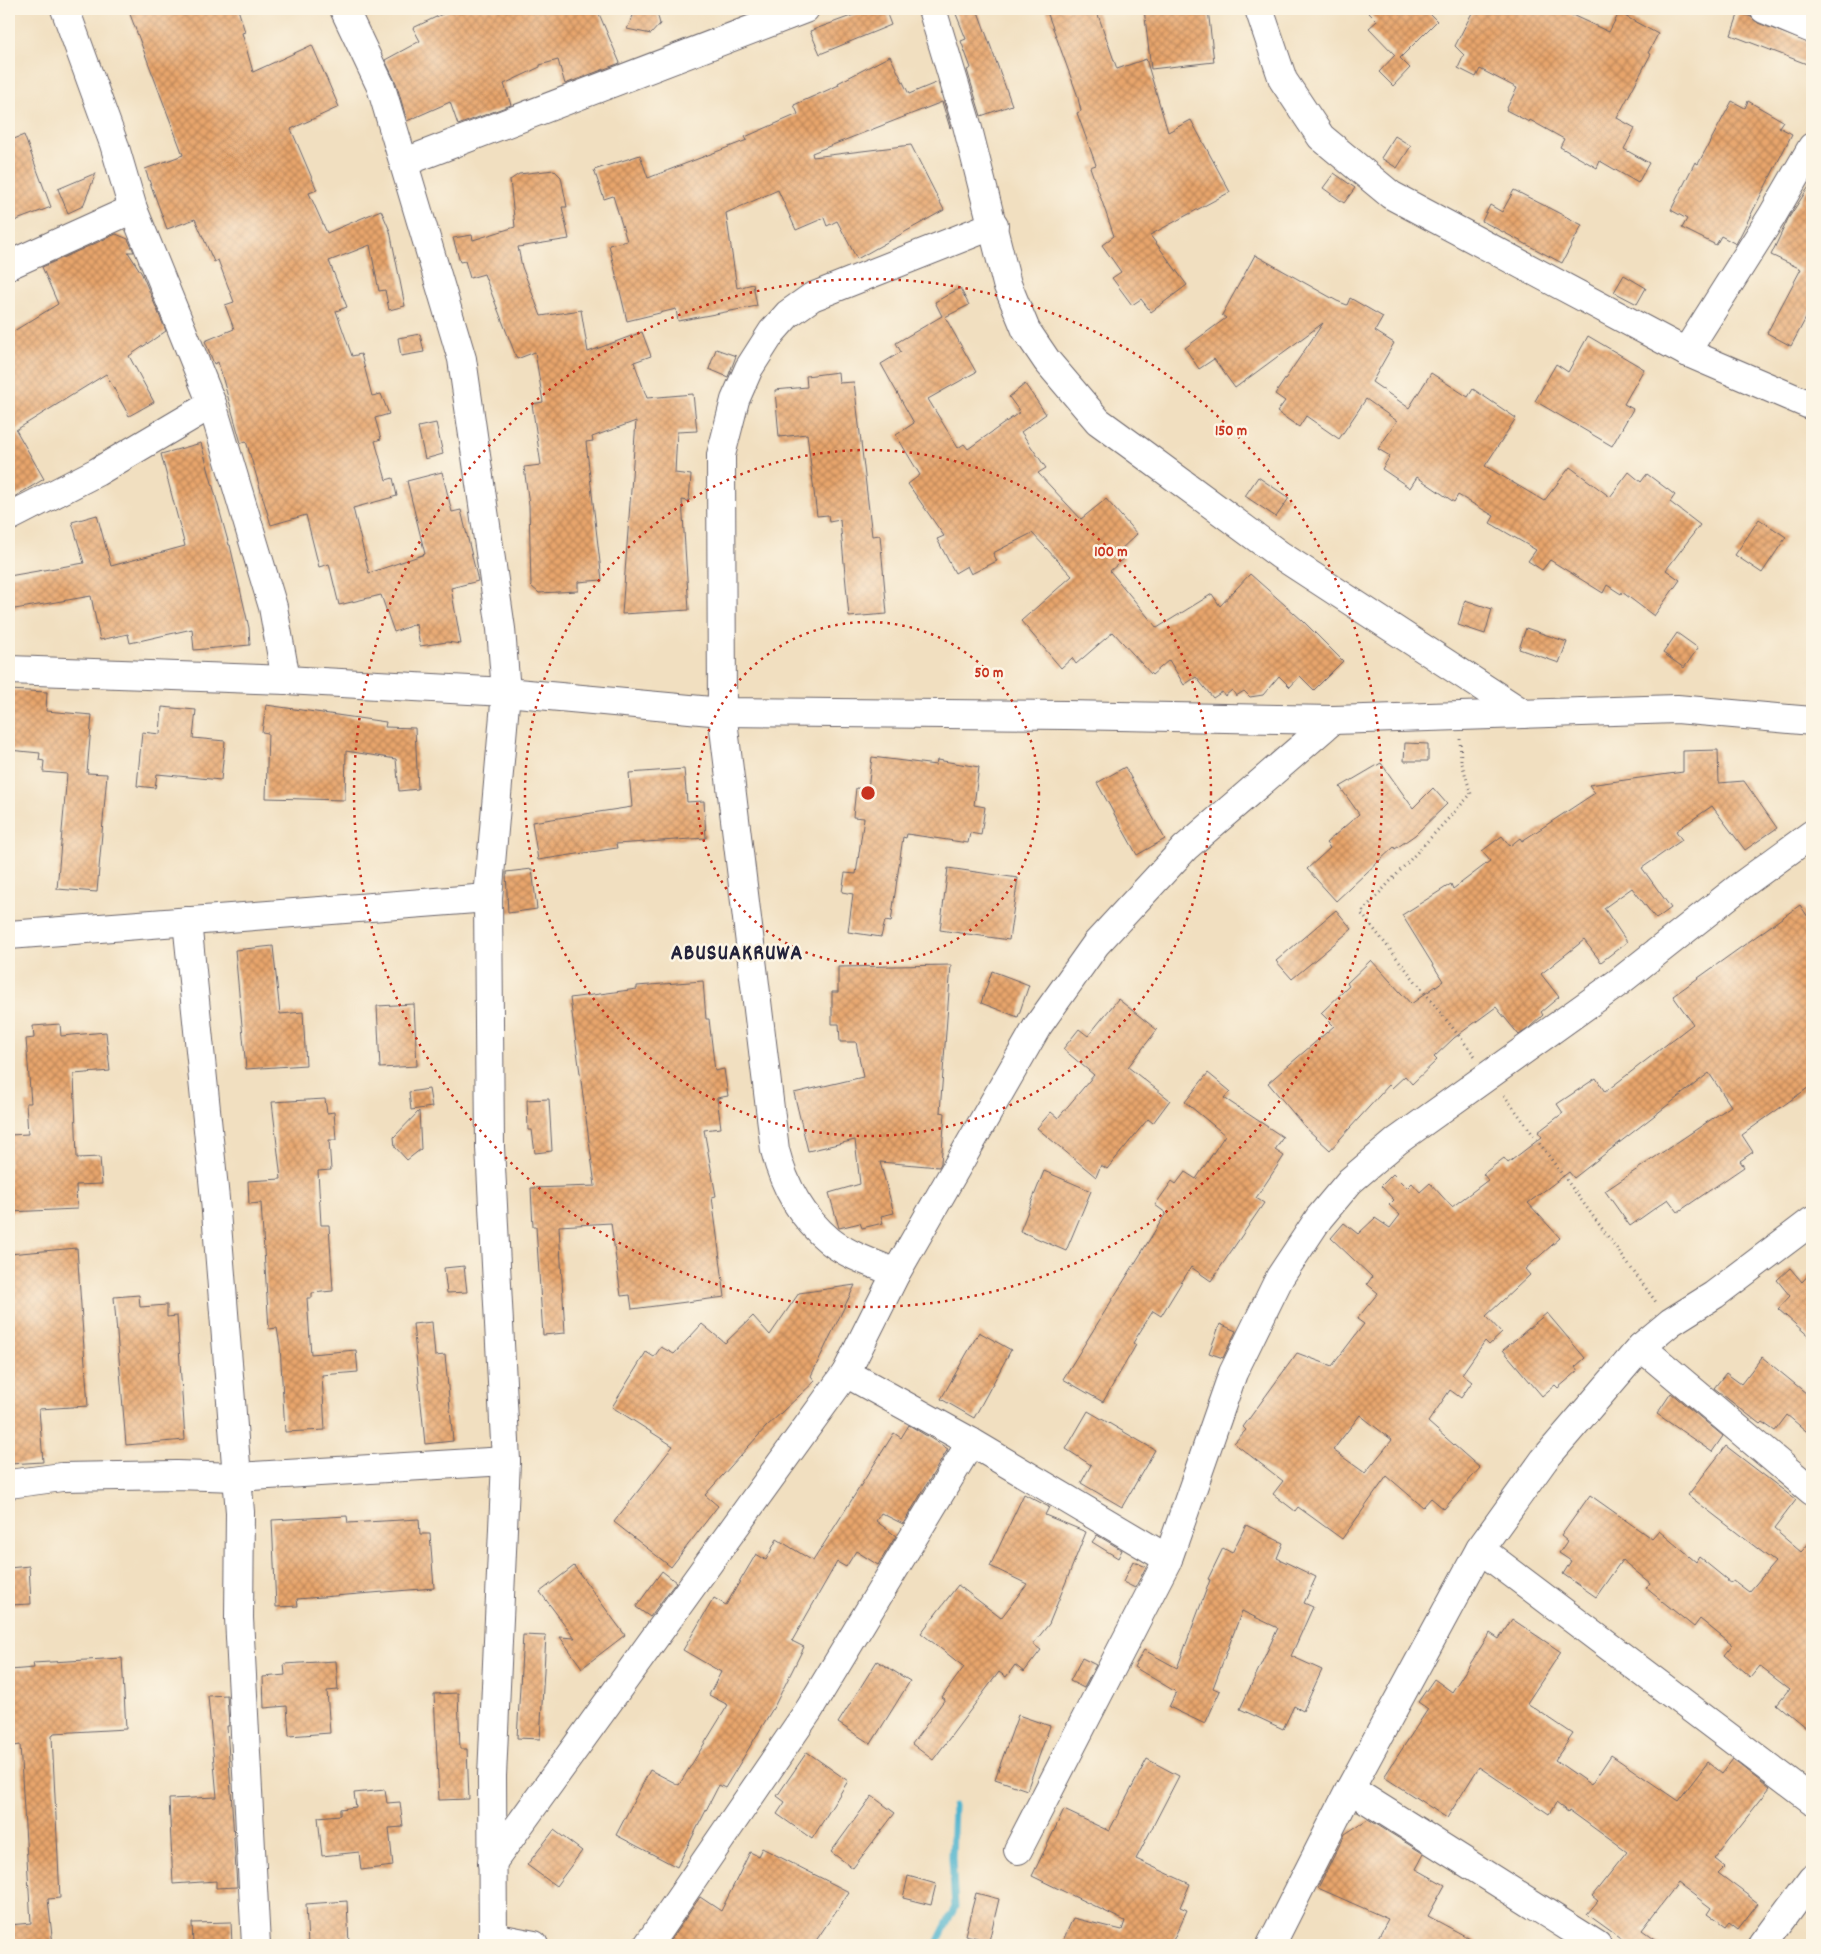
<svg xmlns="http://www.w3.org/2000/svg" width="1821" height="1954" font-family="Dekko,sans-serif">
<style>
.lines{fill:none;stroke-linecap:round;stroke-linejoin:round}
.stream{stroke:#4fb4ce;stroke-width:7}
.building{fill:url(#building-cross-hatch);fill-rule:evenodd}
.minor-casing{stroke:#6a646a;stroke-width:30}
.path{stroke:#6a646a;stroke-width:3;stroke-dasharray:1 4;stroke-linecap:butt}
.minor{stroke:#fff;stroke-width:28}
.ring{fill:none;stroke:#c8321e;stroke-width:2.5;stroke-dasharray:2.5 5}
.labels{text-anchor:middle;stroke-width:5;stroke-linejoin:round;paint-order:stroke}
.district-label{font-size:22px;font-weight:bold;letter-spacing:1px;fill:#22223b;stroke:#fcf5e5}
.centre{fill:#c8321e;stroke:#fcf5e5;stroke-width:2.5}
.ring-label{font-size:15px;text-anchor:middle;font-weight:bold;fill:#c8321e;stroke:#fcf5e5;stroke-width:5;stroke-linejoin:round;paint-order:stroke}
</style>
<defs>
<pattern id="building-cross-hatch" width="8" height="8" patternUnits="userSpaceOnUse" patternTransform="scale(1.25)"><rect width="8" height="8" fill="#e8a56c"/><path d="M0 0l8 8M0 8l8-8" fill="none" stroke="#bc865a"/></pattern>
</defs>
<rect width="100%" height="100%" fill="#fcf5e5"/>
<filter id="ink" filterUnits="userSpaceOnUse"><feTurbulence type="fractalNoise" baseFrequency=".02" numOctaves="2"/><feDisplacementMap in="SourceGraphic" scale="10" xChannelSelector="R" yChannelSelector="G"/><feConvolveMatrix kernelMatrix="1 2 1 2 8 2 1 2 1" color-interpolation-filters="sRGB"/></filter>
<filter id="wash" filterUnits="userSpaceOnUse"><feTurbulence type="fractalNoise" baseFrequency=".0096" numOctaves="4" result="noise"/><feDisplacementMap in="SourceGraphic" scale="20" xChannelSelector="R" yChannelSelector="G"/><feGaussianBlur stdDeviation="1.12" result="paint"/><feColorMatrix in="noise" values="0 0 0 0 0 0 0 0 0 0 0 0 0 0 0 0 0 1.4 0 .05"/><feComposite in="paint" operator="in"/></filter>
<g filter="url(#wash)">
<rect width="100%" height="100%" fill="#f1dfc0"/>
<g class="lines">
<!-- stream -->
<path class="stream" d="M936,1945l19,-38 -3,-49 2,-52"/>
</g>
<g id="blocks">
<!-- building -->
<g class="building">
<path d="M128,9h110l7,23 -3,1 11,39 59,-27 27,62 -48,22 26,61 -8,3 18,40 54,-23 9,21 15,75 -16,4 -4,-20 -6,1 -9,-46 -41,16 18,46 -11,4 16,45 9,-2 11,42 9,-2 8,20 -14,4 6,21 -6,2 11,39 7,-2 4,18 -44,12 16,65 56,-19 -18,-73 35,-9 10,40 9,-2 17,71 -27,7 10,56 -14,-2 -27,4 -4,-22 -22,8 -13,-37 -42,10 -10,-41 -10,3 -13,-52 -35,10 -25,-84 -5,2 -23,-81 -4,2 -9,-23 29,-12 -9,-24 9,-3 -16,-42 -4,2 -19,-43 -28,10 -22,-60 38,-14z"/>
<path d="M453,9h144l23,54 -55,21 -7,-24 -18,5v2l-36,17 7,21 -53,20 -8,-23 -43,19 -11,-38 -11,-23 35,-19 -7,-13z"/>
<path d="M636,9h20l4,15 -9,10 -24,-5z"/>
<path d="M870,9h15l6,16 -71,29 -10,-23z"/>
<path d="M954,9h23l35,96 -31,11 -14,-46 4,-2 -10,-27 5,-2z"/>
<path d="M1046,9h50l21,60 29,-10 22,73 23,-12 39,72 -80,43 37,50 -36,27 -10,-13 -9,6 -20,-27 9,-6 -19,-27 12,-9 -24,-69 6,-2 -19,-52 4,-2 -4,-17z"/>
<path d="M1144,9h64l6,53 -63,7z"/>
<path d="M1365,9h60l12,12 -37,37 10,10 -17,18 -14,-14 16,-17 -26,-27 8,-7z"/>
<path d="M1474,9h85l50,23 10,-19 39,21 -10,19 3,1 -34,64 18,10 -11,21 25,14 -11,20 -38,-22 -3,7 -37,-21 4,-8 -34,-19 -1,2 -23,-12 11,-22 -37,-19 -4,8 -18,-9 6,-13 -9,-9z"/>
<path d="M1739,12l12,5 7,6 54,21v22l-81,-31z"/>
<path d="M890,56l19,38 29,-12 13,45 -1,1 -8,-26 -130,51 1,4 98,-12 33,65 -87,49 -20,-38 -10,5 -3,-8 -28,12 -18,-40 -52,23 11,75 16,-4 4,22 -79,15 -2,-12 -49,12 -18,-76 18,-4 -14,-45 -9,3 -10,-29 46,-15 8,23 99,-38 -2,-3 53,-23 -4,-9 45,-20 -1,-2z"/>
<path d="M1732,101l13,7 3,-7 35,20 -4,6 13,7 -56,110 -15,-8 -5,9 -34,-17 5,-9 -16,-9 24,-48 3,2z"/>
<path d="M24,135l27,72 -42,16v-82z"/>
<path d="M1395,136l16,10 -14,22 -16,-10z"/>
<path d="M554,170l7,7 6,30h-5l7,32 -51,8 4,20 19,49 40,-6 7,42 54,-20 9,24 -17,6 13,36 46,-4 4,37 -20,1 -2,41 16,2 -2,26 -7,-1 7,110 -67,4 14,-193 -44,16 1,4 -7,1 16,138 -24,2v9l-39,2 -8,-7 -2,-81 -5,-38 17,-2 -9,-61 11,-2 -8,-50 -18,7 -33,-85 -14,4 -5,-17 -5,1 -7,-24 19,-3 1,5 42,-13 -5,-47 9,-6z"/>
<path d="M96,173l-13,33 -15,7 -10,-24z"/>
<path d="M1334,173l21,15 -11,15 -21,-15z"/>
<path d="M1812,182v125l-21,39 -24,-13 34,-64 -30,-14 17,-36z"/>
<path d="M1514,190l68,35 -20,38 -80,-42 8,-16 12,7z"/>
<path d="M116,234l12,5 6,13h-6l14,22 24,57 -37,25 25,46 -25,14 -23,-42 -90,56 28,49 -35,21v-166l49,-30 -16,-37z"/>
<path d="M1255,255l82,46 10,4 3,-7 33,19 -8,14 19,12 -22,39 37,26 22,-35 37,24 5,-8 43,29 -31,48 59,35 26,-34 40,30 19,-25 12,10 6,-8 28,21 -5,7 30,23 -34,45 14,10 -26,36 -32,-24 -1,2 -14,-9 -4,8 -53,-33 -8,10 -14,-9 8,-11 -46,-27 4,-7 -36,-21 -4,7 -37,-25 -7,11 -28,-19 8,-13 -12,-7 19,-28 -31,-22 -27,40 -33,-23 -7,11 -22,-15 8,-11 -10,-7 48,-71 -88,65 -21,-29 -15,10 -14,-21 41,-30 -4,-3z"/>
<path d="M1624,275l22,13 -9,16 -23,-12z"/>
<path d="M960,288l9,17 -24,12 31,55 -48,27 30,49 6,-4 4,5 52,-37 -11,-15 16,-13 21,30 -25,18 25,36 -8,5 43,46 25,-20 31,35 -18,17 6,7 -15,13 47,57 55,-34 8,12 30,-32 53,47 40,40 -29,29 -14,-14 -10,11 -11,-11 -16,19 -13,2 -6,-6 -8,5 -4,-6 -7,6 -3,-4 -9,6 -17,-21 -12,8 -15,-25 -17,15 -39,-43 -37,32 -4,-6 -11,10 -40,-47 51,-45 -40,-43 -39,20 4,8 -26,13 -4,-8 -12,7 -18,-34 7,-3 -36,-52 12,-9 -24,-40 18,-12 -33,-59 20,-12 -5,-9 46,-27 -7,-14z"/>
<path d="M420,334l4,18 -23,4 -3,-18z"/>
<path d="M1588,336l56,33 -20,35 9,5 -21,37 -77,-45 21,-37 12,8z"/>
<path d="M716,349l20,7 -8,21 -19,-8z"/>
<path d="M838,372l1,11 15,-1 18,154 8,-1 7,79 -38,3 -9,-97 -11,2 -1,-7 -11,1 -10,-82 -28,3 -4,-47 32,-3 -1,-11z"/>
<path d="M436,423l7,31 -18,5 -7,-32z"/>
<path d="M201,443l28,102h1l19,83 1,17 -56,5 -2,-21 -62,14 -2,-9 -28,6 -9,-44 -82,14v-34l75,-13 -12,-41 25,-7 14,51 74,-20 -24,-92z"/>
<path d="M1258,477l31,21 -13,19 -31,-21z"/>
<path d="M1759,519l27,18 -24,36 -27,-18z"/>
<path d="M1465,600l27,9 -7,25 -27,-9z"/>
<path d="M1526,628l41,14 -8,21 -40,-14z"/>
<path d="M1677,633l21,15 -14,20 -21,-15z"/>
<path d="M9,690l38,2 -1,19 46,4 -5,58 20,1 -10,118 -40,-3 10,-115 -24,-2 1,-11 -5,-1 1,-7 -31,-3z"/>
<path d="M266,705l120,17 -1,5 30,1 3,61 -19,2 -3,-32 -50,-8 -1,49 -79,-2 2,-65 -6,-1z"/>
<path d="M162,707l34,3 -3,28 32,3 -4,39 -64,-6 -2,14 -18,-2 5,-54 18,2z"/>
<path d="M1405,743l23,1v17h-24z"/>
<path d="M1718,750l1,33 25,-2 33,47 -32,22 -33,-44 -36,25 6,9 -40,28 29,40 -15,11 -24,-31 -28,20 23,34 -26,20 -17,-22 -43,34 18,23 -18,15 2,3 -14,13 -10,7 -23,-28 -42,31 -20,19 3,3 -25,24 -7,-8 -13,12 -3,-3 -59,65 -25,-23 -37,-44 66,-57 -13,-13 28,-27 -2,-3 24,-23 40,44 32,-23 -41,-66 49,-31 2,5 37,-28 -8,-10 20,-15 8,10 10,-8 2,3 73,-48 -6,-8 94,-13v-21z"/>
<path d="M872,757l64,8 1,-5 42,7 -5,38 11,2 -4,28 -11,-2 -2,10 -61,-9 -1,4 -3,-1 -12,85 -6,-1 -4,16 -33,-5 5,-38 -11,-2 3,-19 11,1 8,-56 -11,-1 3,-29 12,1z"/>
<path d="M1381,763l32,45 20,-20 14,16 -32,31 -20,14 -1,-2 -58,54 -29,-32 23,-21 -4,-5 33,-29 -19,-27z"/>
<path d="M1125,767l40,72 -28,16 -40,-72z"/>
<path d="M684,769l3,33 17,-1 2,37 -90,6 1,4 -79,12 -6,-38 100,-15 -3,-34z"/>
<path d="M948,868l70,10 -9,62 -69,-10z"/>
<path d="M532,869l5,40 -29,4 -2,-41z"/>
<path d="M1800,905l12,18v162l-70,50 11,17 -13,9 4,6 -66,45 -10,-13 -38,27 -25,-35 126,-85 -22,-33 -135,105 -5,-6 -41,31 32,35 -35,31 5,6 -44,41 16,17 -13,12 -4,-4 -23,33 10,8 -11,16 -11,-8 -22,32 52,46 -36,41 -13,-11 -8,9 -36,-31 -45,63 -44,-32 -3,4 -22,-17 10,-13 -49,-38 12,-13 -3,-3 54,-74 35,13 32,-42 -7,-5 21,-26 -11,-9 5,-7 -41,-39 13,-15 14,11 17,-16 15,10 10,-13 -11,-10 5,-5 -13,-14 12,-12 14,14 5,-5 8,9 10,-9 22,24 36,-27 -5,-6 21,-16 4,5 34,-26 -4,-5 25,-19 -6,-9 39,-26 9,14 88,-68 -20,-28zM1360,1415l32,25 -27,33 -32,-23z"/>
<path d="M1336,910l16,19 -60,50 -16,-18z"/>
<path d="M273,946l7,68 23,-2 3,53 -60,4 -11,-119z"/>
<path d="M951,965l-11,147 5,1 -4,50 -2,4 -59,-5 14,51 -13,3 2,7 -21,5 -2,-5 -21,5 -10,-35 31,-9 -5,-44 -47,11 -14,-58 69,-16 -7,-35h-16l-1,-18h-7v-32h6v-25z"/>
<path d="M992,971l37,14 -11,32 -37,-14z"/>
<path d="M703,981l3,38h3l6,52 9,-2 4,27 -11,2 4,30 -17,2 12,66 -4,1 13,100 -93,12 -2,-14 -9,1 -10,-73 -52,3 6,107 -22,2 -7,-108h-3l-2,-39 64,-2 -25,-188 67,-9v-3z"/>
<path d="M1118,999l39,31 -29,37 42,33 -17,23 -5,-4 -41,50 -6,-4 -5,12 -59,-49 14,-16 7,6 36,-43 -31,-26 16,-20 9,7z"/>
<path d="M414,1004l3,62 -37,2 -3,-62z"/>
<path d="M60,1024l1,12 45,-4 4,39 -36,3 3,84 23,-1 2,27 -26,1 1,24 -68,3v-77l19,-1 -2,-31h5l-5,-64 8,-1 -1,-12z"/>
<path d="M1208,1073l22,18 -6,7 59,39 -8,13 9,6 -28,42 8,5 -53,78 -20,-14 -30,49 -8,-5 -20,32 3,2 -33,57 -40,-23 103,-166 -11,-8 17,-24 4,3 9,-12 11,7 29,-44 -40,-33z"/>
<path d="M429,1089l3,18 -21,3 -2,-18z"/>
<path d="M325,1099l2,14 7,-1 2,28h-7l2,30 -13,1 3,54h8l4,66 -21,2v5h-5l4,56 45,-4 2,22 -36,3 3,55 -40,2 -5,-86 -3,-18 -8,1 -8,-126 -12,1 -1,-23 33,-2 -9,-77z"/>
<path d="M549,1099l3,52 -17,2 -3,-23h-4l-1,-30z"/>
<path d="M419,1111l2,38 -14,11 -12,-13 -1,-10z"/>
<path d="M1044,1171l47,20 -25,60 -46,-20z"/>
<path d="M77,1248l11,158 -49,3 4,53 -34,2v-210z"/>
<path d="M464,1266l3,26 -20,1 -3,-25z"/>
<path d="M1790,1268l12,14 10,-11v68l-34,-30 12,-13 -13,-16z"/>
<path d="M855,1285l-44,91 4,5 -49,46 -61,68 13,11 -47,61 -57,-45 59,-76 -61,-39 34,-55 8,5 7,-10 13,7 28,-30 23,19 28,-27 17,19 29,-42z"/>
<path d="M139,1295l1,12 27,-2v12l10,-1 8,124 -59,5 -12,-148z"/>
<path d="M1547,1313l38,45 -10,9 3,4 -20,17 -3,-3 -13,11 -39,-46z"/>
<path d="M432,1322l3,34 10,-1 8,86 -28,3 -12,-120z"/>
<path d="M1220,1324l16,7 -13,27 -14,-5z"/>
<path d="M979,1332l32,18 -37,68 -33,-19z"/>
<path d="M1762,1357l50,41v38l-25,-21 -12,16 -13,-9 -2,2 -46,-36 12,-15 15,11z"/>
<path d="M1671,1393l52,43 -11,16 -55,-38z"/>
<path d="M1088,1411l67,39 -33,57 -41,-24 10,-18 -25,-16z"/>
<path d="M909,1425l39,24 -45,75 -22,-11 -5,8 20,15 -18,29 -22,-14 -10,16 -9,-5 -45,79 12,6 -29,58 -50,83 -6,-3 -42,82 -61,-32 34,-65 29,15 49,-80 -19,-10 12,-23 -38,-22 31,-52 12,7 30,-51 10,6 11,-21 36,22 81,-128 7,5z"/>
<path d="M1726,1446l70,54 -22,29 27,23 11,-12v193l-35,-29 12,-15 -30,-23 -9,11 -26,-22 8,-10 -32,-26 -6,8 -48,-39 4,-5 -28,-23 -26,37 -33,-23 8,-13 -12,-8 8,-12 -6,-5 29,-41 62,44 7,-8 37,31 3,-5 32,26 2,-3 16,12 26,-30 -87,-67z"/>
<path d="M1024,1494l25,13 -4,8 41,17 -37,92 -16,20 8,6 -17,22 -9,-7 -9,12 -7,-5 -66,88 -21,-16 33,-45 -3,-2 22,-30 -43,-34 37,-48 43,33 26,-34 -37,-18z"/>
<path d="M347,1516l1,7 71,-4 1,15h10l4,54 -137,11 1,7 -22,1 -4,-87z"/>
<path d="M1246,1525l37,18 -6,15 39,19 -12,26 9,4 -22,49 31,14 -19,41 -9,-5 -11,23 -43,-20 38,-81 -36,-17 -29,77 7,3 -15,33 -36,-17 7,-15 -42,-25 10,-17 33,18 33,-88 -2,-1 15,-31 9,5z"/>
<path d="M1097,1535l25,15 -4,8 -26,-16z"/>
<path d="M1133,1561l13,6 -11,21 -12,-6z"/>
<path d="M29,1566l2,38 -22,1v-37z"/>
<path d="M574,1566l51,69 -43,33 -22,-31 15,1 -35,-46z"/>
<path d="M662,1571l14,11 -26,35 -14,-10z"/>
<path d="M1512,1619l49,33 -34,51 46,31 -18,26 36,25 20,-30 67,46 30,-39 14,11 11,-14 37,29 -56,71 10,8 -6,6 40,30 -20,26 -9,-7 -4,5 -18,-13 4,-6 -33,-25 -36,47 21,15h-33l-43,-31 11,-13 -6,-5 35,-44 -58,-42 -1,2 -12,-9 -7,11 -70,-47 -32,51 -63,-41 44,-68 -10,-7 16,-23 18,13 38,-59 9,6z"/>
<path d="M523,1635l23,1 -6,103 -23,-1z"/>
<path d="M122,1658l4,71 -72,4 -2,3 8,162 -12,1 5,46h-44v-20l22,-2 -11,-178 -11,2v-30l6,-1 -5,-46 24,-2 -1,-5z"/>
<path d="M1082,1658l14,7 -12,23 -14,-7z"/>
<path d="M336,1661l2,29 -11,1 3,42 -41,3 -2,-30 -23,2 -1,-31 22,-2 -1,-11z"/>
<path d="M877,1661l33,20 -39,63 -33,-21z"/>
<path d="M458,1693l2,56h7l2,50 -30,1 -5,-106z"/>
<path d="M227,1695l2,31h-2l10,161 -21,1v-7l-43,3 -4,-85 48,-2 -9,-101z"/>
<path d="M1018,1715l32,11 -23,64 -32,-11z"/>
<path d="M807,1752l41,29 -36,58 -35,-25 8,-12 -8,-6z"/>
<path d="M1147,1759l32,17 -43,83 54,25 -10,23 7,3 -16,35h-110l12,-27 49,12 3,-9 -93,-45 32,-66 45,21z"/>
<path d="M385,1790l2,13 13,-1 3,25 -14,1 4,38 -32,4 -2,-18 -37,4 -4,-39 22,-2v-6l16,-2 -2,-14z"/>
<path d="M872,1796l23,17 -42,55 -22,-16z"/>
<path d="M1368,1819l56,35 -8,15 29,16 -17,31 54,29h-108l14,-26 -70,-31 27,-54z"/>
<path d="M554,1830l28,21 -26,35 -29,-21z"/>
<path d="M762,1848l87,44 -36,53h-146l33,-48 21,14 29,-59 8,4z"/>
<path d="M908,1876l28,8 -5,21 -28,-7z"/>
<path d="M976,1893l23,6 -10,42 -24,-6z"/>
<path d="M347,1901l2,44h-41l-2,-41z"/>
<path d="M231,1922l1,23h-39l-1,-22z"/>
</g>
</g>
</g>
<g filter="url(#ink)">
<use href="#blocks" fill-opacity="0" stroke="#6a646a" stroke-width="1"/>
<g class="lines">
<defs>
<g id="minor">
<path d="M65,9l49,135 19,65 79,195 61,203 13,73"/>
<path d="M344,9l37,78 81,272 39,270 5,63 -18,206 2,249 16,314 -14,315 1,169"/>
<path d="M932,9l35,116 40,159 19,46 21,31 51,60 33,24 149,110 244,159"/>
<path d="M1259,9l24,71 38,57 70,58 295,157 126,54"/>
<path d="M1764,9l48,20"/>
<path d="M405,162l400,-153"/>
<path d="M9,265l124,-56"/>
<path d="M1686,352l86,-136 40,-69"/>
<path d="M9,517l88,-45 115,-68"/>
<path d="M9,670l277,10 220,12 216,20 344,3 267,5 344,-11 135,12"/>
<path d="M187,921l28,278 22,278 3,35 -1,106 17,327"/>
<path d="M9,935l479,-37"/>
<path d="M896,1273c-21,-9 -47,-17 -66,-32 -29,-24 -46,-55 -55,-91l-53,-438 -1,-257 14,-55 14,-32 23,-36 16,-18 24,-17 182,-72"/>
<path d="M1641,1347l171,144"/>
<path d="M846,1373l125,69 197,117"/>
<path d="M9,1484l53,-7 114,-2 61,2 269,-16"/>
<path d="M1480,1549l332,251"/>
<path d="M1350,1789l247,156"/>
<path d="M1018,1850l150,-291 65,-186 47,-96 39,-59 31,-37 47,-40 222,-159 123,-97 70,-51"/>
<path d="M492,1863l354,-490 50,-100 141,-246 59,-83 89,-96 148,-128"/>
<path d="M493,1937l41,8"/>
<path d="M648,1945l161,-235 162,-268"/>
<path d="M1271,1945l79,-156 130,-240 64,-89 97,-113 30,-25 43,-27 98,-74"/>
<path d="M1763,1945l49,-66"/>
</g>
</defs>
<!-- minor casing -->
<use href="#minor" class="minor-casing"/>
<!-- path -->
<g class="path">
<path d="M1460,739l1,21 10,34 -110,119 114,143"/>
<path d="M1504,1095l152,207"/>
</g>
<!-- minor -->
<use href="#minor" class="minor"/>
</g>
</g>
<!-- distance rings -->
<g class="ring">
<circle cx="868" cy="793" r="171"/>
<circle cx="868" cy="793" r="343"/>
<circle cx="868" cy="793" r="514"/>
</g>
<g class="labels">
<!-- district labels -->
<g class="district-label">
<text x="737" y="959">ABUSUAKRUWA</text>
</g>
</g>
<circle cx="868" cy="793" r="8" class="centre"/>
<g class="ring-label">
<text x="1231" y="435">150 m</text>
<text x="1111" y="556">100 m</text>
<text x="989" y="677">50 m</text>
</g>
<!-- margin -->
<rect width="1821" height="1954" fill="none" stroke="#fcf5e5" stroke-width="30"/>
</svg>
